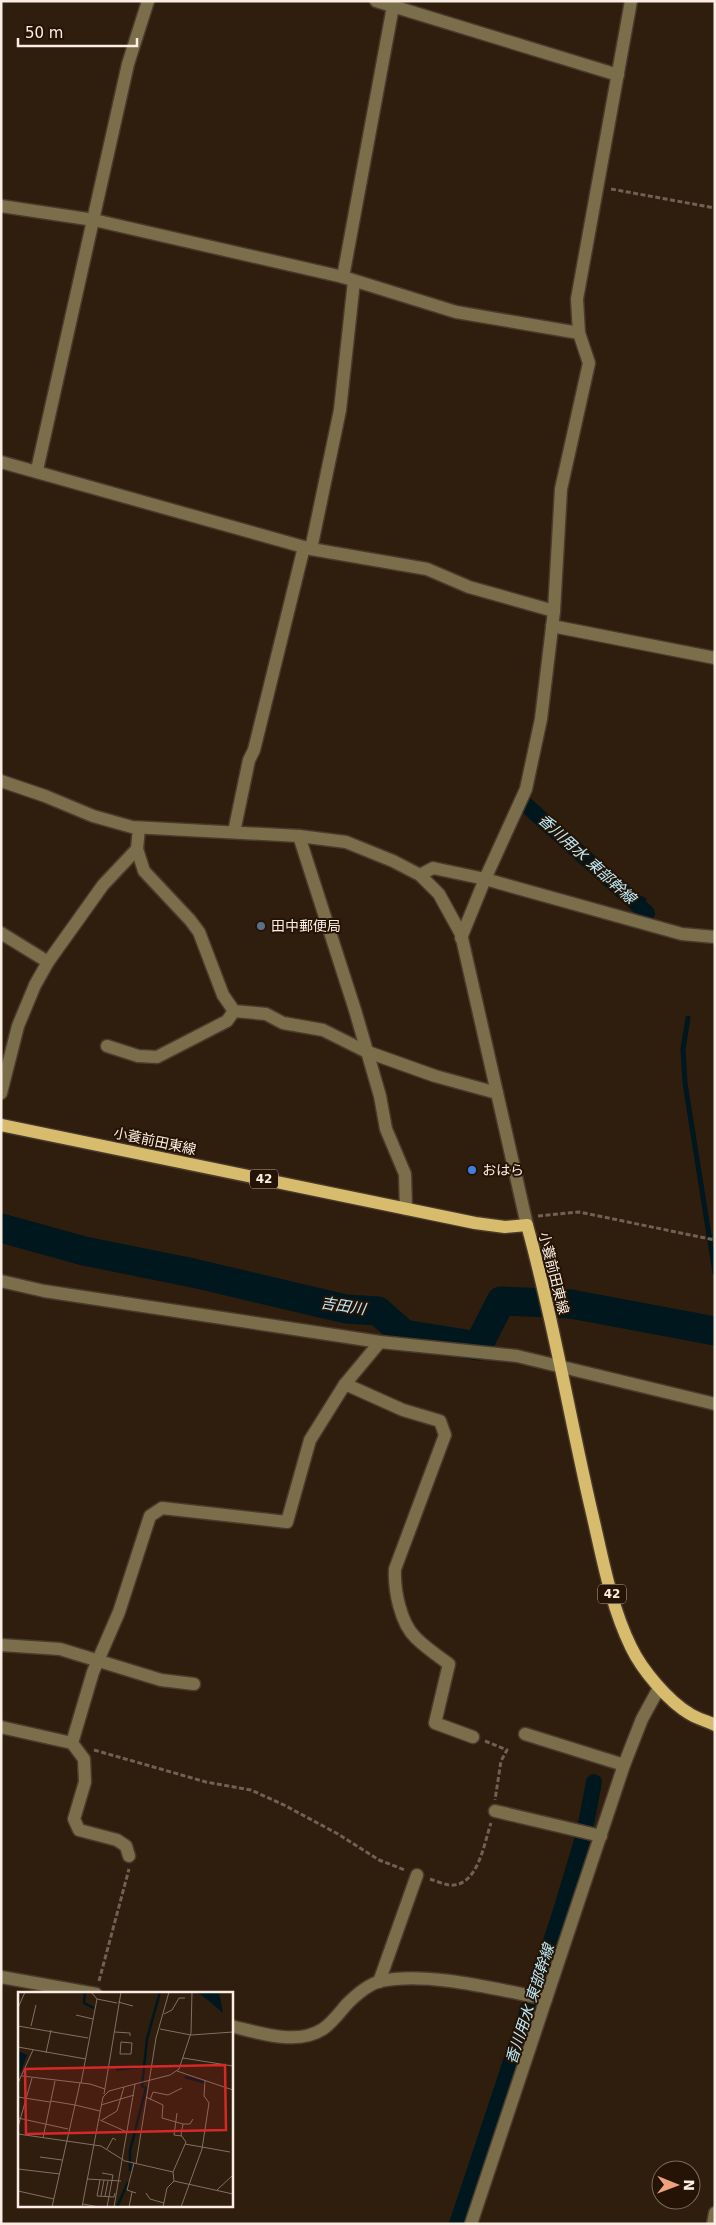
<svg xmlns="http://www.w3.org/2000/svg" width="716" height="2225" font-family="'DejaVu Sans','Noto Sans JP',sans-serif">
<style>
.lines{fill:none;stroke-linecap:round;stroke-linejoin:round}
.stream{stroke:#00171e;stroke-width:5}
.canal{stroke:#00171e;stroke-width:16}
.river{stroke:#00171e;stroke-width:29}
.minor-casing{stroke:#4b3a2c;stroke-width:15}
.major-casing{stroke:#4b3a2c;stroke-width:15}
.path{stroke:#716153;stroke-width:3;stroke-dasharray:5 2.5;stroke-linecap:butt}
.minor{stroke:#7b6e4a;stroke-width:12}
.major{stroke:#d7bc6e;stroke-width:12}
.service-dot{fill:#5c6f8a;stroke:#251405;stroke-width:2}
.shop-dot{fill:#3f7fe0;stroke:#251405;stroke-width:2}
.labels{text-anchor:middle;stroke-width:4;stroke-linejoin:round;paint-order:stroke}
.shield{fill:#251405;stroke:#baada1;stroke-width:1}
.shield-label{font-size:12px;font-weight:bold;fill:#faeee4}
.poi-label{font-size:14px;fill:#faeee4;stroke:#251405;text-anchor:start}
.street-label{font-size:14px;fill:#faeee4;stroke:#251405}
.water-label{font-size:15px;font-style:italic;fill:#bcedfc;stroke:#251405}
.inset-river{fill:none;stroke:#00171e;stroke-width:2.5}
.inset-road{fill:none;stroke:#807164;stroke-width:1}
.view{fill:#d62828;fill-opacity:0.15;stroke:#d62828;stroke-width:2.5}
.inset-edge{fill:none;stroke:#faeee4;stroke-width:2.5}
</style>
<rect width="100%" height="100%" fill="#2f1d0e"/>
<g class="lines">
<!-- stream -->
<g class="stream">
<path d="M619,888l25,12"/>
<path d="M688,1018l-5,31 2,34 30,190"/>
</g>
<!-- canal -->
<g class="canal">
<path d="M526,805l121,108"/>
<path d="M457,2224l103,-310 24,-80 10,-52"/>
</g>
<!-- river -->
<path class="river" d="M1,1228l83,23 109,22 153,36 32,2 26,23 74,12 23,-45 70,3 144,27"/>
<defs>
<g id="minor">
<path d="M376,1l242,74"/>
<path d="M1,206l93,14 249,57 113,35 123,21"/>
<path d="M343,277l51,-276"/>
<path d="M1,462l310,87 116,20 42,18 85,24"/>
<path d="M37,470l91,-406 20,-63"/>
<path d="M311,549l29,-139 14,-129"/>
<path d="M552,626l163,32"/>
<path d="M1,781l44,15 48,20 39,11 167,9 47,6 47,19 27,14 19,19 22,40 66,291"/>
<path d="M234,832l15,-72 5,-10 50,-203"/>
<path d="M299,836l56,174 25,86 6,33 19,45 1,35"/>
<path d="M137,849l7,22 46,49 9,12 24,63 11,16 32,3 17,9 40,7 42,21 70,25 62,17"/>
<path d="M420,875l13,-7 52,11 197,55 33,3"/>
<path d="M1,933l47,29"/>
<path d="M461,938l24,-59 41,-90 15,-70 13,-108 7,-122 28,-126 -10,-30 -2,-34 54,-298"/>
<path d="M107,1046l31,10 19,1 70,-36 7,-10"/>
<path d="M1,1093l17,-67 17,-41 13,-23 55,-77 34,-36 2,-21"/>
<path d="M1,1281l43,10 336,51 137,14 198,48"/>
<path d="M345,1384l58,26 37,11 5,14 -50,134c-1,20 5,54 21,69 10,10 22,18 33,26l-14,59 38,14"/>
<path d="M1,1645l59,4 101,31 33,4"/>
<path d="M1,1727l71,16"/>
<path d="M525,1734l99,31"/>
<path d="M495,1811l106,25"/>
<path d="M129,1856l-3,-10 -9,-6 -38,-10 -5,-11 11,-37 -1,-23 -12,-16 21,-71 26,-60 31,-96 12,-8 125,14 23,-82 35,-56 35,-42"/>
<path d="M1,1977l95,17"/>
<path d="M379,1982l38,-107"/>
<path d="M231,2026c29,7 66,20 92,3 9,-6 17,-17 24,-25 9,-9 21,-20 34,-23 47,-10 118,9 165,18"/>
<path d="M471,2224l153,-459 18,-46 17,-31"/>
<path d="M713,2224l2,-11"/>
</g>
<path id="major" d="M1,1125l474,98 30,4 22,-2c26,93 42,189 64,284 11,46 19,95 40,138 11,23 37,54 59,67 8,5 17,7 25,11"/>
</defs>
<!-- minor casing -->
<use href="#minor" class="minor-casing"/>
<!-- major casing -->
<use href="#major" class="major-casing"/>
<!-- path -->
<g class="path">
<path d="M611,189l104,19"/>
<path d="M538,1216l41,-4 136,28"/>
<path d="M485,1741l22,9 -6,11 -6,39"/>
<path d="M94,1750l112,32 45,8 33,15 54,29 41,26 26,10"/>
<path d="M430,1879c6,2 13,5 19,6 29,3 35,-42 42,-62"/>
<path d="M99,1981l30,-112"/>
</g>
<!-- minor -->
<use href="#minor" class="minor"/>
<!-- major -->
<use href="#major" class="major"/>
</g>
<!-- markers -->
<circle class="service-dot" cx="261" cy="926" r="5"/>
<circle class="shop-dot" cx="472" cy="1170" r="5"/>
<g class="labels">
<!-- shield labels -->
<g class="shield">
<rect x="250" y="1169.5" width="28" height="19" rx="4"/>
<rect x="598" y="1584.5" width="28" height="19" rx="4"/>
</g>
<g class="shield-label">
<text x="264" y="1183">42</text>
<text x="612" y="1598">42</text>
</g>
<!-- poi labels -->
<g class="poi-label">
<text x="271" y="931">田中郵便局</text>
<text x="482" y="1175">おはら</text>
</g>
<!-- street labels -->
<g class="street-label">
<text transform="translate(155 1141) rotate(12)" y="5">小蓑前田東線</text>
<text transform="translate(554 1273) rotate(76)" y="5">小蓑前田東線</text>
</g>
<!-- water labels -->
<g class="water-label">
<text transform="translate(587 859) rotate(42)" y="5">香川用水 東部幹線</text>
<text transform="translate(343 1306) rotate(9)" y="5">吉田川</text>
<text transform="translate(530 2004) rotate(-72)" y="5">香川用水 東部幹線</text>
</g>
</g>
<!-- overview -->
<g transform="translate(18 1992)">
<rect width="215" height="215" fill="#2f1d0e"/>
<path d="M179,0h22l4,21 -14,-12zM0,59l9,4 -9,24z" fill="#00171e"/>
<path class="inset-river" d="M67,0l-1,11 10,5M98,78l29,-4M167,85l21,6M112,179v-20l16,-63 -4,-2 5,-47 13,-47M99,215l11,-25"/>
<path class="inset-road" d="M73,0l6,7 20,4M100,10l15,4M0,16l7,-16M146,22l8,-4 7,-12h6M58,23l17,4M0,34l70,12M13,34l5,-21M142,37l31,6 42,-3M97,40l15,1v3M103,50l11,1 -1,11h-11zM0,55l68,12M28,61l5,-23M165,66l50,8M159,79l56,19M4,84l68,8 15,5M0,91l15,-33M63,91l16,-84M86,102l17,-102M0,105l32,5M128,105l17,8 -1,13 21,6h7l3,-5M132,108l3,-8 15,3 14,-7M33,109l24,4M57,113l25,6M83,113l33,-10M159,121l-3,22 8,1M0,126l50,11M82,128l27,12M84,128l15,-9 7,-24M0,135l14,-49M0,142l83,12 24,15 48,11 1,9 59,13M25,146l12,-57M167,152l45,8M89,157l6,-11 3,2M22,165l22,3M116,171l-7,27 9,3M118,172l20,-126 13,-46M0,177l42,5M155,180l13,-30 -5,-7 2,-11M84,181l11,2 -6,32M69,187l34,2M82,188l-3,16 17,1 1,-4M199,198l16,-15M0,199l36,8M128,201l4,6 14,4M83,204l3,-16M87,204l3,-15M65,212l16,3M34,215l28,-124M64,215l21,-110 6,-6 26,-7M96,215l21,-123 35,-9 9,-6 12,-36 1,-41M111,215l3,-15M145,215l4,-19 7,-7M163,215l21,-58 7,-46 -5,-7 1,-15"/>
<path class="view" d="M207,73l1,65 -200,4 -1,-65z"/>
<rect width="215" height="215" class="inset-edge"/>
</g>
<!-- border -->
<rect width="716" height="2225" fill="none" stroke="#faeee4" stroke-width="5"/>
<!-- north arrow -->
<g transform="translate(676 2185) rotate(91)"><circle r="24" fill="#251405" stroke="#7a6b5e"/>
<path d="M0-4L9 19L0 12L-9 19Z" fill="#f0a27a"/>
<text y="-8" font-size="14" font-weight="bold" text-anchor="middle" fill="#faeee4">N</text>
</g>
<!-- scale -->
<path d="M18 38v8h119v-8" fill="none" stroke="#faeee4" stroke-width="2.5"/>
<text x="25" y="38" font-size="15" fill="#faeee4" stroke="#251405" stroke-width="4" paint-order="stroke">50 m</text>
</svg>
